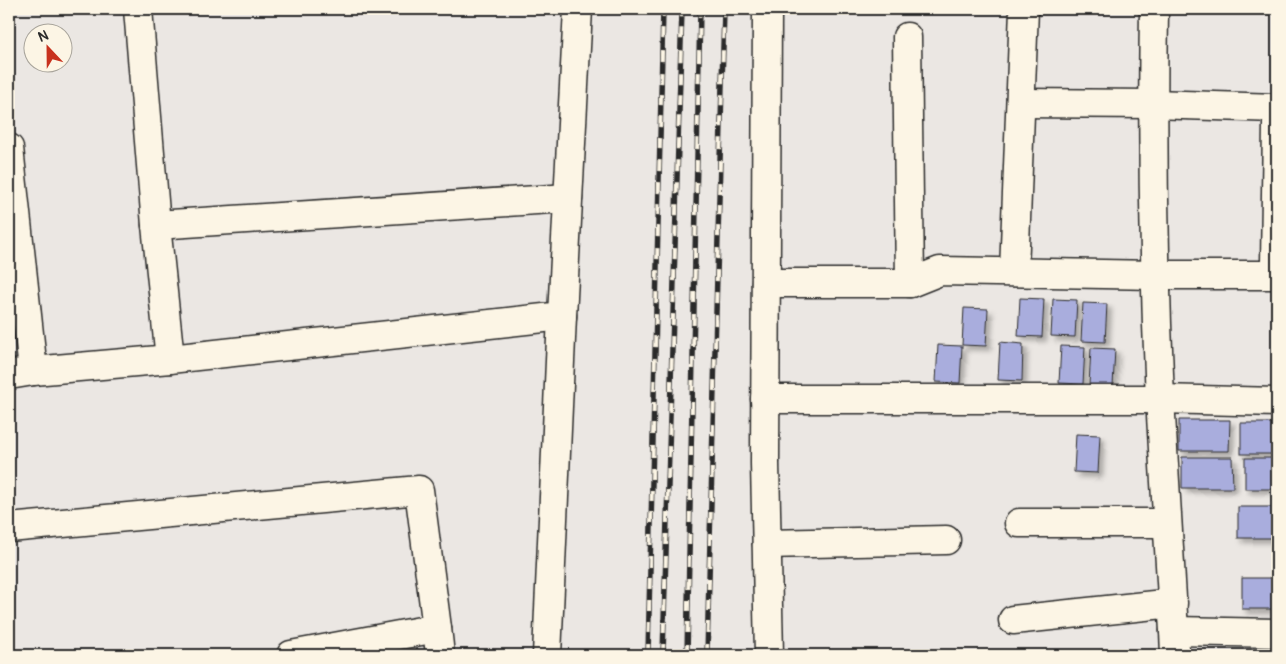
<svg xmlns="http://www.w3.org/2000/svg" width="1286" height="664" font-family="Pangolin,sans-serif">
<style>
.building{fill:#a9addd;stroke:#2b2b2b;filter:url(#shadow)}
.lines{fill:none;stroke-linecap:round;stroke-linejoin:round}
.minor-casing{stroke:#2b2b2b;stroke-width:31}
.minor{stroke:#fcf5e5;stroke-width:28}
.rail-casing{stroke:#2b2b2b;stroke-width:5.5}
.rail{stroke:#fcf5e5;stroke-width:4;stroke-dasharray:11;stroke-linecap:butt}
</style>
<defs>
<filter id="shadow"><feDropShadow dx="4.5" dy="4.5" stdDeviation="2.5" flood-color="#0004"/></filter>
</defs>
<rect width="100%" height="100%" fill="#ebe7e3"/>
<filter id="ink" filterUnits="userSpaceOnUse"><feTurbulence type="fractalNoise" baseFrequency=".02" numOctaves="2"/><feDisplacementMap in="SourceGraphic" scale="10" xChannelSelector="R" yChannelSelector="G"/><feConvolveMatrix kernelMatrix="1 2 1 2 8 2 1 2 1" color-interpolation-filters="sRGB"/></filter>
<g filter="url(#ink)">
<!-- building -->
<g class="building">
<path d="M1020,298l24,1 -2,38 -24,-1z"/>
<path d="M1053,299l24,1 -2,37 -24,-1z"/>
<path d="M1083,303l24,1 -2,38 -24,-1z"/>
<path d="M964,308l24,1 -2,37 -24,-1z"/>
<path d="M1000,342l23,2 -1,37 -24,-1z"/>
<path d="M938,345l24,1 -2,37 -24,-1z"/>
<path d="M1061,346l24,1 -2,37 -24,-1z"/>
<path d="M1091,348l24,1 -2,37 -24,-1z"/>
<path d="M1179,420h51l-1,31h-50z"/>
<rect x="1241" y="423" width="36" height="31"/>
<path d="M1076,434l24,1 -2,38 -24,-1z"/>
<path d="M1182,457h50l1,31h-51z"/>
<rect x="1245" y="458" width="32" height="31"/>
<rect x="1238" y="507" width="39" height="31"/>
<rect x="1242" y="578" width="35" height="31"/>
</g>
<g class="lines">
<defs>
<g id="minor">
<path d="M138,9l18,216 14,134"/>
<path d="M767,9l-2,454 4,192"/>
<path d="M1154,9c-2,130 0,260 6,390 4,78 10,155 14,232l1,24"/>
<path d="M907,37l3,246"/>
<path d="M1021,103l131,1 125,4"/>
<path d="M9,148l24,223"/>
<path d="M156,225l412,-27"/>
<path d="M1014,272l10,-263"/>
<path d="M1273,275l2,-11 2,-140"/>
<path d="M766,283h144l30,-12 216,4h121"/>
<path d="M9,375l24,-4 137,-12 392,-43"/>
<path d="M765,399h395l117,3"/>
<path d="M1019,523h148"/>
<path d="M9,528l410,-38 18,138"/>
<path d="M767,544l179,-4"/>
<path d="M1013,620l160,-17"/>
<path d="M1174,631l103,2"/>
<path d="M291,655l146,-27 3,27"/>
<path d="M547,655l15,-339 16,-307"/>
</g>
</defs>
<!-- minor casing -->
<use href="#minor" class="minor-casing"/>
<!-- minor -->
<use href="#minor" class="minor"/>
<defs>
<g id="rail">
<path d="M648,655l15,-646"/>
<path d="M663,655l19,-646"/>
<path d="M687,655l13,-646"/>
<path d="M707,655l17,-646"/>
</g>
</defs>
<!-- rail casing -->
<use href="#rail" class="rail-casing"/>
<!-- rail -->
<use href="#rail" class="rail"/>
</g>
</g>
<!-- margin -->
<rect width="1286" height="664" fill="none" stroke="#fcf5e5" stroke-width="30"/>
<rect x="15" y="15" width="1256" height="634" fill="none" stroke="#2b2b2b" stroke-width="2" filter="url(#ink)"/>
<!-- north arrow -->
<g transform="translate(48 48) rotate(338)"><circle r="24" fill="#fcf5e5" stroke="#a8a49b"/>
<path d="M0-4L9 19L0 12L-9 19Z" fill="#c8321e"/>
<text y="-8" font-size="14" font-weight="bold" text-anchor="middle" fill="#2b2b2b">N</text>
</g>
</svg>
